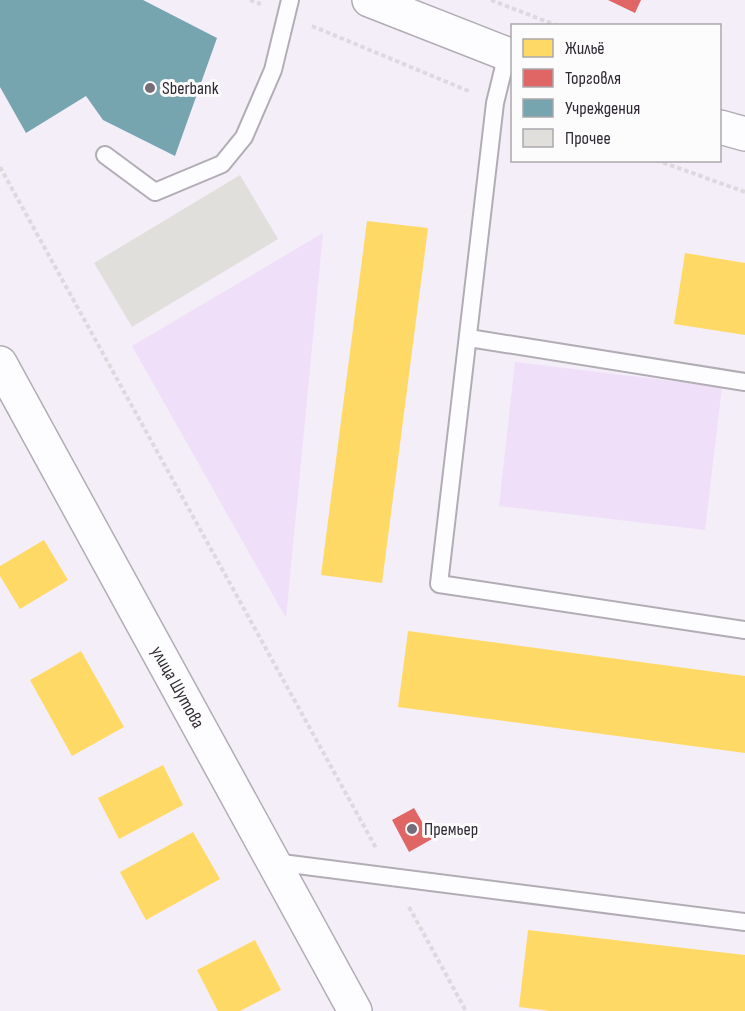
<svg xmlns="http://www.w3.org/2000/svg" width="745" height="1011" font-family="'Sofia Sans Condensed',sans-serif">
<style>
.green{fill:#efdff9}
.homes{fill:#ffd966}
.shops{fill:#e06666}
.public{fill:#76a5af}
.building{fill:#e1dfdc}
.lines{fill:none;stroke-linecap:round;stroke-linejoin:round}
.lane-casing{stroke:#b2acb5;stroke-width:20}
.street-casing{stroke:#b2acb5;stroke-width:36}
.path{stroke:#dcdade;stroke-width:4;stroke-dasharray:4.5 3;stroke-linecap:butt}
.lane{stroke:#fdfcfe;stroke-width:16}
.street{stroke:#fdfcfe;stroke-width:33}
.poi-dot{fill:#756e79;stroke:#fcfcfc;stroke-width:2}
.labels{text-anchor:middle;stroke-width:6;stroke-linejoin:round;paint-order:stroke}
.poi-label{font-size:18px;fill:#302934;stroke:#fcfcfc;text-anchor:start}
.street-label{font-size:18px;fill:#302934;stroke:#fcfcfc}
</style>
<rect width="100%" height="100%" fill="#f4eef8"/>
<!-- green -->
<g class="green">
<path d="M323,233l-37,385 -154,-272z"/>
<path d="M515,362l207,25 -17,143 -206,-24z"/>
</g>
<!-- homes -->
<g class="homes">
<path d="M367,221l61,7 -46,355 -61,-8z"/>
<path d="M685,253l60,10v72l-71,-11z"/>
<path d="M44,540l24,40 -48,29 -20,-33v-10z"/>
<path d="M408,631l337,45v77l-347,-46z"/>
<path d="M81,651l43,76 -52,29 -42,-76z"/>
<path d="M163,765l20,40 -64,34 -21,-41z"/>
<path d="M193,832l27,47 -74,41 -26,-48z"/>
<path d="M528,930l217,25v56h-195l-31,-4z"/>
<path d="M255,940l26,50 -41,21h-22l-21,-41z"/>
</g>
<!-- shops -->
<g class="shops">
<path d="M608,0h33l-6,13z"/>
<path d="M414,808l18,31 -23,13 -17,-32z"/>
</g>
<!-- public -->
<path class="public" d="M0,0h143l74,38 -42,118 -72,-36 -17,-24 -60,37 -26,-46z"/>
<!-- building -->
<path class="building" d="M240,175l38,64 -146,88 -38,-64z"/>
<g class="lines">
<defs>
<g id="lane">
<path d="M507,54l-12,49 -56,481 306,46"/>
<path d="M105,155l50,37 67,-28 22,-27 29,-67 17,-70"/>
<path d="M469,338l276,44"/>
<path d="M274,862l471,60"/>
</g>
<g id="street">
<path d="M369,0l143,56"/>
<path d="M720,127l25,7"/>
<path d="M0,363l355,648"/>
</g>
</defs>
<!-- lane casing -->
<use href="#lane" class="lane-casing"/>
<!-- street casing -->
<use href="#street" class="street-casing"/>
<!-- path -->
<g class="path">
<path d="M250,0l11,4"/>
<path d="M491,0l67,26"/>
<path d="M312,26l159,66"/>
<path d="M656,160l89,32"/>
<path d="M0,167l376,681"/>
<path d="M409,907l57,104"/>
</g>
<!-- lane -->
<use href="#lane" class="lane"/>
<!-- street -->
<use href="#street" class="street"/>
</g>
<!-- markers -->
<g class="poi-dot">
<circle cx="150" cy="88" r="6"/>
<circle cx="412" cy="829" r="6"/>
</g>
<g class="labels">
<!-- poi labels -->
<g class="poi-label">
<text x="162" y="94">Sberbank</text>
<text x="424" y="835">Премьер</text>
</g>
<!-- street labels -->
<g class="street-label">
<text transform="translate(178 687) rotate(61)" y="6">улица Шутова</text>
</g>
</g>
<!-- legend -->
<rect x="511" y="24" width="210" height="138" fill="#fcfcfc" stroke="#aaa8ac" stroke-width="1.5"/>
<rect x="523" y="39" width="30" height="18" fill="#ffd966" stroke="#aaa8ac" stroke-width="1.5"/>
<text x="565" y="54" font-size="18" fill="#302934">Жильё</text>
<rect x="523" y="69" width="30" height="18" fill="#e06666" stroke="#aaa8ac" stroke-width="1.5"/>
<text x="565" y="84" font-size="18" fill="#302934">Торговля</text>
<rect x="523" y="99" width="30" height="18" fill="#76a5af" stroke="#aaa8ac" stroke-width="1.5"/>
<text x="565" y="114" font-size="18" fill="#302934">Учреждения</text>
<rect x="523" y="129" width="30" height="18" fill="#e1dfdc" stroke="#aaa8ac" stroke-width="1.5"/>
<text x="565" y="144" font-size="18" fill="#302934">Прочее</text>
</svg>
